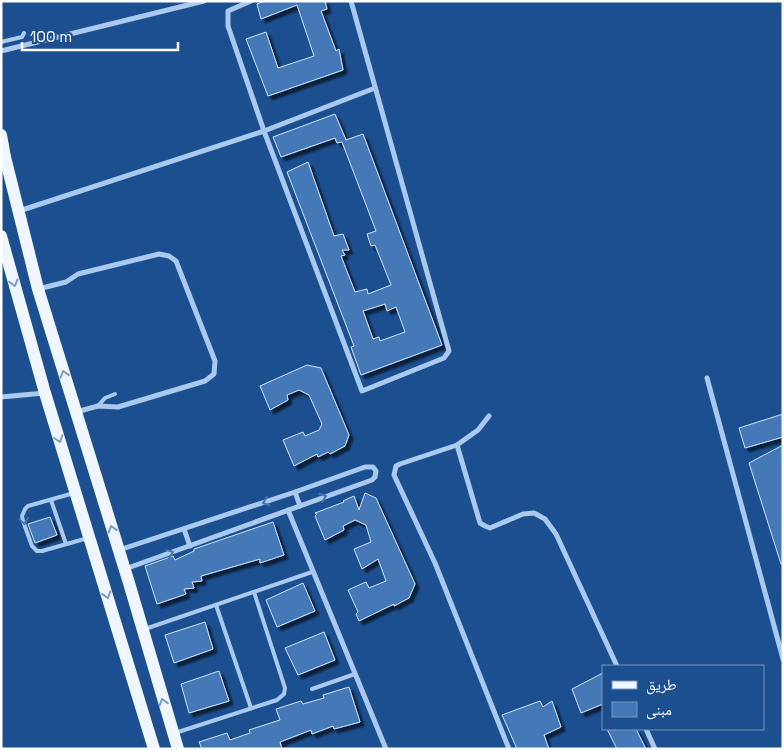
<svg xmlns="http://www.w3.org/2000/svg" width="784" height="750" font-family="'Space Grotesk','Noto Naskh Arabic',sans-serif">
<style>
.building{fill:#4478b7;stroke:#cfe3fa;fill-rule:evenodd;filter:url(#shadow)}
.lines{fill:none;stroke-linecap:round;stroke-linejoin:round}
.lane{stroke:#a9c9ee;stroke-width:4}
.street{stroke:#a9c9ee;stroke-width:5}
.primary{stroke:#f0f6ff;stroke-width:12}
.oneway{stroke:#7b9ac1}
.oneway2{stroke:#4674ac}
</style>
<defs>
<filter id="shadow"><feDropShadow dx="4" dy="4" stdDeviation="1" flood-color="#0009"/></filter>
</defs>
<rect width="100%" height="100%" fill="#1b4f8f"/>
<!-- building -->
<g class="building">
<path d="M264,1h61l2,8 -6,2 15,40 3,-2 4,21 -75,26 -22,-57 20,-7 12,36 36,-12 -17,-51 -36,14 -4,-15z"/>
<path d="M335,114l11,26 17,-6 79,211 -81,30 -10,-28 3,-1 -67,-174 21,-10 26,74 9,-2 6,16h-7l3,5 -4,1 14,36 12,-3 1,5 23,-9 -16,-40 -4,1 -4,-12 9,-3 -34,-89 -5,1 -2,-5 -54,19 -8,-20zM385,304l2,7 9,-4 9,25 -25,9 -1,-4 -6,2 -10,-28z"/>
<path d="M307,365l14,3 28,67 -4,11 -15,8 -2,-2 -10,5 -1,-3 -23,12 -11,-26 20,-8 2,4 14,-6 3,-6 -13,-29 -10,-5 -12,5 1,5 -18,10 -10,-24z"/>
<path d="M783,414v23l-38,11 -6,-20z"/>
<path d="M783,445v119h-2l-32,-101z"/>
<path d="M365,493l11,5 39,86 -6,14 -15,8v-2l-35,17 -3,-7 2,-2 -10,-22 18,-8 3,6 17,-7 -8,-22 -16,10 -8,-20 17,-7 -5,-17 -11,-5 -12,6 1,4 -19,10 -10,-24 2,-2 -2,-1 29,-11 -1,-1 11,-5 5,14z"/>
<path d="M50,517l7,18 -22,8 -7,-19z"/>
<path d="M273,522l11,33 -24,8v-4l-59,17 1,5 -10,1 2,6 -10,1 2,5 -29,10 -12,-38 28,-10 2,4 19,-9v-2z"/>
<path d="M303,583l12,28 -38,16 -11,-27z"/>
<path d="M205,622l8,27 -39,14 -9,-28z"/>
<path d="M324,632l11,28 -37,15 -13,-27z"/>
<path d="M219,671l10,30 -40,12 -8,-29z"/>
<path d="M603,673v31l-22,9 -9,-24z"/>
<path d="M349,687l11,35 -26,7 -1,-3 -21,8 -1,-4 -31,12 2,7h-80l-3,-7 28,-9 3,7 20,-7 -1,-3 31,-10 -4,-11 25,-8 2,3 21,-6 -1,-3z"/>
<path d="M540,701l3,6 9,-6 9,26 -17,8 5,14h-32l-15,-34z"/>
<path d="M607,729h29l10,20h-29z"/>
</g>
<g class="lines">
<!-- lane -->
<g class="lane">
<path d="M1,42l21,-5 2,-4"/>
<path d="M98,406l7,-8 10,-4"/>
<path d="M74,493l-46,13 -3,3 -3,7 1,5 9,25 5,5h5l46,-13"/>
<path d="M51,500l15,44"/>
<path d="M216,605l35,103"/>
<path d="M145,629l167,-57"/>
<path d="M312,689l43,-15"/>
<path d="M175,733l102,-33 7,-6 1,-6 -31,-96"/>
</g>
<!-- street -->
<g class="street">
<path d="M251,1l-23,10v15l36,105 98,260 82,-33 5,-7 -98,-350"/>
<path d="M1,51l203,-50"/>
<path d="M19,211l245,-80 111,-43"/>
<path d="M38,289l28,-7 12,-8 81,-20 10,2 7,5 39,100 -1,13 -9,7 -87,26 -20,-1 -22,6"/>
<path d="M707,378l76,281"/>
<path d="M1,397l44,-4"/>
<path d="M489,416l-11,14 -21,15 23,78 5,3 5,2 33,-14 11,-1 11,6 11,15 61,132"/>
<path d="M457,445l-57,19 -4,2 -2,9 41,88 74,186"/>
<path d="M295,492l5,14"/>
<path d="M288,510l98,239"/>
<path d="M184,529l6,17"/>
<path d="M119,550l176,-58 70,-25h8l3,4 -1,6 -3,3 -247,89"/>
<path d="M646,729l9,20"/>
</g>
<!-- primary -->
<g class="primary">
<path d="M1,135l4,22 33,132 91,294 49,166"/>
<path d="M1,236l44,157 109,356"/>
</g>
</g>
<!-- one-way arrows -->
<defs><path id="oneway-chevron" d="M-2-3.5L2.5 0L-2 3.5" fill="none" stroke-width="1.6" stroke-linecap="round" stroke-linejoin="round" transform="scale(1.25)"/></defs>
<g class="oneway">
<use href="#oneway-chevron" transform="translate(14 283) rotate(74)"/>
<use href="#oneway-chevron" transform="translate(64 374) rotate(-107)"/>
<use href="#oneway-chevron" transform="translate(59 439) rotate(72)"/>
<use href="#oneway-chevron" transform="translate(112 529) rotate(-107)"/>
<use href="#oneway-chevron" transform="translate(107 595) rotate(73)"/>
<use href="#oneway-chevron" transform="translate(163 702) rotate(-106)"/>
</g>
<g class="oneway2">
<use href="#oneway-chevron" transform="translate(323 497) rotate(-20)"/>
<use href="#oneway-chevron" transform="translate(266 502) rotate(162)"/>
<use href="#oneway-chevron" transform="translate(24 521) rotate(82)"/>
<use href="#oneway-chevron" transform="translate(170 553) rotate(-20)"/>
</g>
<!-- border -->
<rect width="784" height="750" fill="none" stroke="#ffffff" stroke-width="5"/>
<!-- legend -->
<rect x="602" y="665" width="162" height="65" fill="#1b4f8f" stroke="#7695bc"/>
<rect x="612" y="681" width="25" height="8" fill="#f0f6ff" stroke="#7695bc"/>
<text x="646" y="690" font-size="15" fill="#ffffff">طريق</text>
<rect x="612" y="702" width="25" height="15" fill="#4478b7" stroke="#7695bc"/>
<text x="646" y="715" font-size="15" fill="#ffffff">مبنى</text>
<!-- scale -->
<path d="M22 42v8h156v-8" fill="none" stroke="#ffffff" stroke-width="2.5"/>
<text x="30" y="42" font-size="15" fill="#ffffff" stroke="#1b4f8f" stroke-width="4" paint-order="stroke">100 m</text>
</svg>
